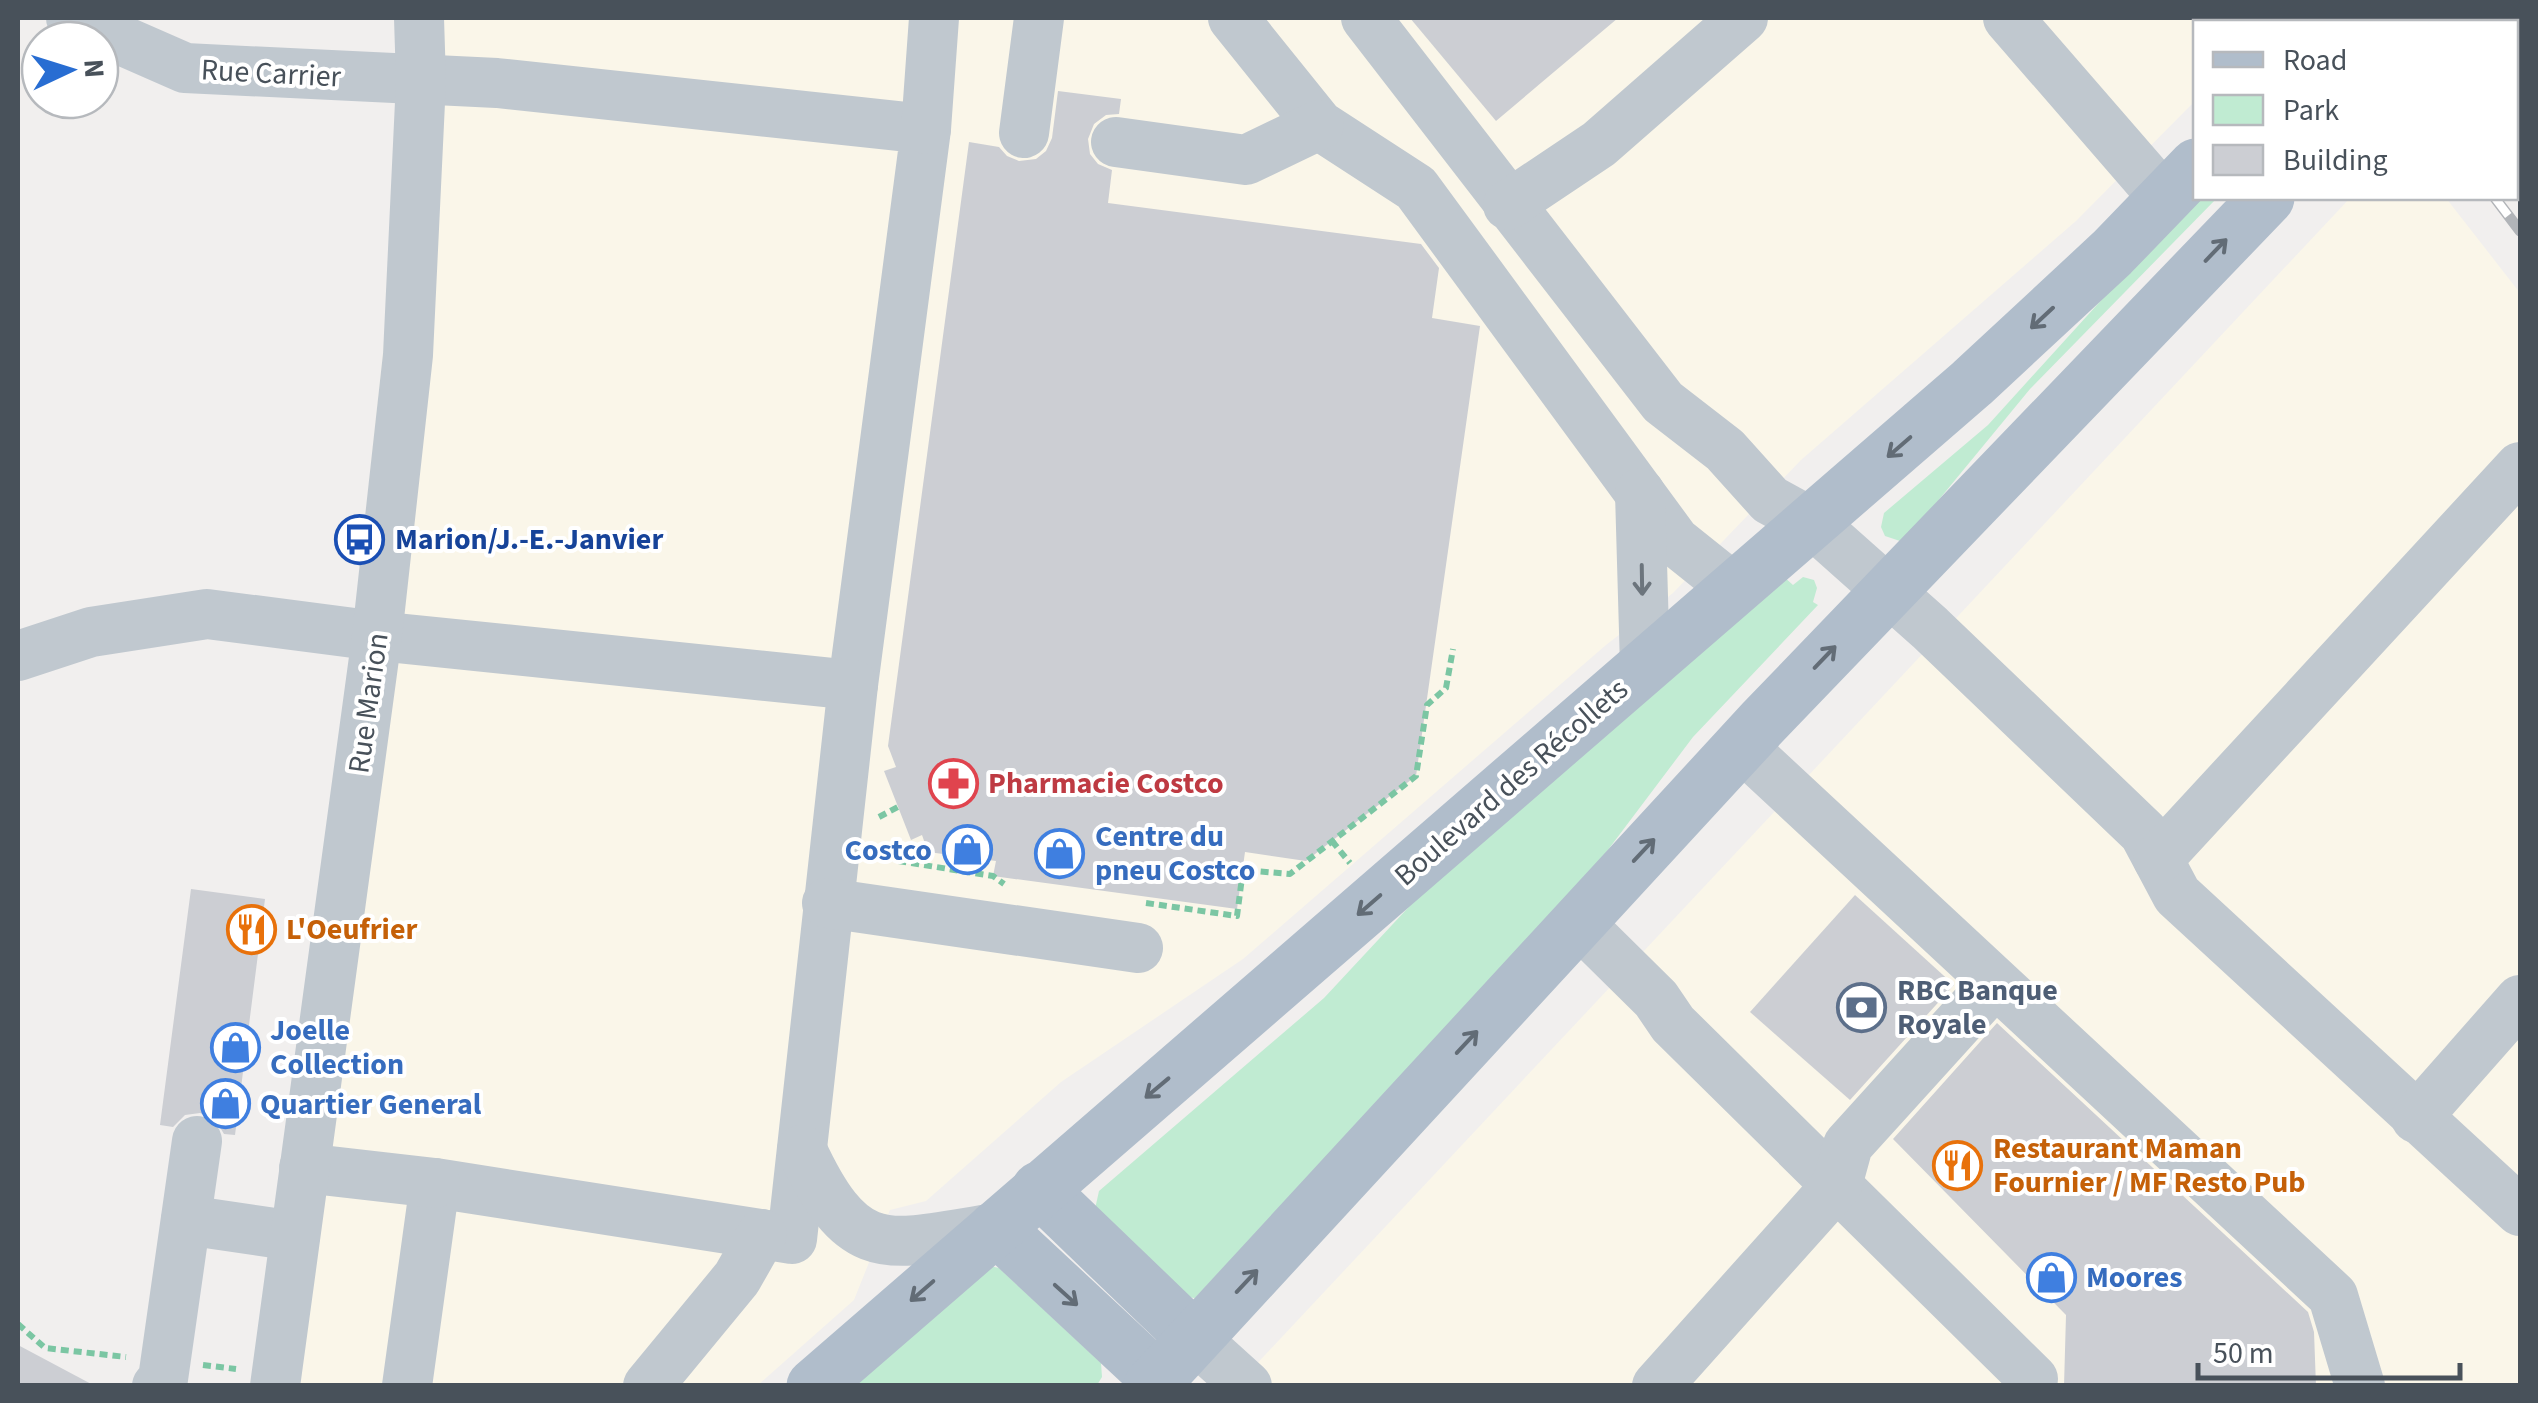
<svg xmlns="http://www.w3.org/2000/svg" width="2538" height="1403" font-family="'Source Sans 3',sans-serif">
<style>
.commercial{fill:#faf6e9}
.green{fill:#c0ebd2}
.building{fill:#ccced3}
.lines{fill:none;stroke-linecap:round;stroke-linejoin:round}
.highway-casing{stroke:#758ba5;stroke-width:60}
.path{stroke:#7bc6a3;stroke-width:6;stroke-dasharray:8 5;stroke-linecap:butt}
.minor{stroke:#c0c8cf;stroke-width:50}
.major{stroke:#b0bdcb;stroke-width:55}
.highway{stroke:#8aa0b9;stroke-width:55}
.rail-casing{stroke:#b1b4b8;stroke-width:11}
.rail{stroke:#fff;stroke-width:8;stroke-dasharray:22;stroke-linecap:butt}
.oneway{stroke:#626c76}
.oneway2{stroke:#6c757d}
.labels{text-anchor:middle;stroke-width:8;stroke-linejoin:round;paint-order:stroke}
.street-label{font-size:30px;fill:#48515a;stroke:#fff}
.transit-label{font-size:30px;font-weight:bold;fill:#164399;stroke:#fff;text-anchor:start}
.health-label{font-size:30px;font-weight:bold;fill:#be3a42;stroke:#fff;text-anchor:start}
.shop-label{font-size:30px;font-weight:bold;fill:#366cbe;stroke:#fff;text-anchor:start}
.food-label{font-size:30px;font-weight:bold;fill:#c56008;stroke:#fff;text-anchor:start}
.service-label{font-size:30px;font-weight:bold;fill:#4e5e75;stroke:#fff;text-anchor:start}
</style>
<rect width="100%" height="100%" fill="#f1efee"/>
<!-- commercial -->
<g class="commercial">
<path d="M419,18h1861l-5,4h-79l-1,79 -119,120 -275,239 -128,133 -67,52 -363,314 -182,123 -135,119 -36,9 -36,90 -96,85 -486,1z"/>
<path d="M2350,198h96l74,95v1092l-1284,1z"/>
</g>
<!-- green -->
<g class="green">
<path d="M2195,197l22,1 -187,191 -121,147 -9,5 -15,-5 -4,-9 3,-14 104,-88z"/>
<path d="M1783,576l10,9 10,-8 11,3 3,8 -4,14 5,3 -125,132 -116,154 -382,407 -9,-1 -91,-88 4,-18 225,-193 122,-131z"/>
<path d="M990,1266l9,2 102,95 1,14 -5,8 -252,1z"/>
</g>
<!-- building -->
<g class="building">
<path d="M1410,18h208l-122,103z"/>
<path d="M1058,91l63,8 -2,15 -13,1 -12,9 -6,15 2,15 8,10 14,6 -4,33 313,41 18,24 -7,50 48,8 -64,450 -110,85 -61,-9 -8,57 -244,-33 3,-15 -68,-9 -6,-17 -11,5 -27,-69 12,-4 -8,-21 81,-604 30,5 8,9 12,5 17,-2 10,-8 6,-13z"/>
<path d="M191,889l74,10 -30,236 -11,-1 -9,-15 -15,-6 -15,2 -12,12 -13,-2z"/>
<path d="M1855,895l99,90 -104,115 -100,-88z"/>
<path d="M1997,1023l311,289 6,20 2,54h-252l2,-71 -173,-176z"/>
<path d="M18,1345l77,41h-77z"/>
</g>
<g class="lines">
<defs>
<path id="highway" d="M2516,60h4"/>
</defs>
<!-- highway casing -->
<use href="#highway" class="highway-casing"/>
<!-- path -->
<g class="path">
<path d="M879,817l19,-10"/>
<path d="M1332,841l18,22"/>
<path d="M876,848l22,13 95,15 11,8"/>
<path d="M1146,903l91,13 6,-46 47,4 126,-98 11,-71 19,-17 7,-39"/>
<path d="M18,1324l27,24 81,9"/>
<path d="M203,1365l33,4"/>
</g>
<!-- minor -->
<g class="minor">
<path d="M71,18l114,50 312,15 429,46 -73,556"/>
<path d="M1233,18l86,107 97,63 259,353 60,48"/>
<path d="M1366,18l297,384 62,48 45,50 42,23 118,105 214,205 33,62 343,316"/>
<path d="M2008,18l157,181"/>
<path d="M926,129l8,-111"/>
<path d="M1024,133l15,-115"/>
<path d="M1116,142l130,18 73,-35"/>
<path d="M1508,205l91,-61 144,-126"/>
<path d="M1640,493l5,173"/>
<path d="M18,656l73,-24 116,-18 170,22 476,49 -61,554 -357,-56 -28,203"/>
<path d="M1741,746l592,550 27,90"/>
<path d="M2158,859l362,-392"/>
<path d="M827,903l311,45"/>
<path d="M1578,922l78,77 17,25 360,355 -7,7"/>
<path d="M2416,1118l104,-118"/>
<path d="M802,1150c53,114 85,95 194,78"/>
<path d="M304,1168l131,15"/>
<path d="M186,1220l109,16"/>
<path d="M1194,1338l53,48"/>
<path d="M157,1386l6,-7 34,-238"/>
<path d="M275,1386l102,-750 31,-281 13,-274 -2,-63"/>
<path d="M648,1386l89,-108 25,-44"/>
<path d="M1657,1386l180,-201 11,-40 146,-161"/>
</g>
<!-- major -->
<g class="major">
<path d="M2329,22l5,-4"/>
<path d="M2439,22l5,-4"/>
<path d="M1039,1189l155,149"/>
<path d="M996,1228l162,151"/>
<path d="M814,1386l1158,-1003 140,-130 84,-87"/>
<path d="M1151,1386l612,-664 504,-524"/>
</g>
<!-- highway -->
<use href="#highway" class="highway"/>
<defs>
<g id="rail">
<path d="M2358,18l4,4"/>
<path d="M2388,18l3,4"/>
<path d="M2516,186l4,7"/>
<path d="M2495,198l25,33"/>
</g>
</defs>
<!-- rail casing -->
<use href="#rail" class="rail-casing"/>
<!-- rail -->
<use href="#rail" class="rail"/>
</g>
<!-- one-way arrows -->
<defs><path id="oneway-shaft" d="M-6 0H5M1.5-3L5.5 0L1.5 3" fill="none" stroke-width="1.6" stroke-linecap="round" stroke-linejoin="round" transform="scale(2.5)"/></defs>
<g class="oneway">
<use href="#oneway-shaft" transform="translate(2216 250) rotate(-46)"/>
<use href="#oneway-shaft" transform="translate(2042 318) rotate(137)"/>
<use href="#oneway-shaft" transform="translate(1899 447) rotate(139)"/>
<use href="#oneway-shaft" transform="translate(1825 657) rotate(-46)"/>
<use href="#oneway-shaft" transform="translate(1644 850) rotate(-47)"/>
<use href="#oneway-shaft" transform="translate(1369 905) rotate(139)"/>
<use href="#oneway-shaft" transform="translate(1467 1042) rotate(-47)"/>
<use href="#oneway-shaft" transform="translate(1157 1088) rotate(140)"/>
<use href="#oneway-shaft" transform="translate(1247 1281) rotate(-47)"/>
<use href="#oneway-shaft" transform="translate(922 1291) rotate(139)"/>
<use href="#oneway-shaft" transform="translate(1066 1295) rotate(42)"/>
</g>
<use class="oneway2" href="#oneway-shaft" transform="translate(1642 580) rotate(89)"/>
<!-- icons -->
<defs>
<symbol id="bus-ring" viewBox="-11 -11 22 22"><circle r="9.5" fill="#fff" stroke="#1a4fb4" stroke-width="1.5"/><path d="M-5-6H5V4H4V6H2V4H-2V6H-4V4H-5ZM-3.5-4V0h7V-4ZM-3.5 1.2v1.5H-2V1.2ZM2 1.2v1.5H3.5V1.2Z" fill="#1a4fb4"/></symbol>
<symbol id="pharmacy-ring" viewBox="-11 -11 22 22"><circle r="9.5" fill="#fff" stroke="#e0444e" stroke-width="1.5"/><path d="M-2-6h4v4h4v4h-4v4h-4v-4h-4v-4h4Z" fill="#e0444e"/></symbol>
<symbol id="shop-ring" viewBox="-11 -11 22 22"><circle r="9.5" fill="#fff" stroke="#3f7fe0" stroke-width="1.5"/><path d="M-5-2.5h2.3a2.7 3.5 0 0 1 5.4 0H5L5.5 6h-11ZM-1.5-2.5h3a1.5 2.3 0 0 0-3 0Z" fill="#3f7fe0"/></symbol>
<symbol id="restaurant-ring" viewBox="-11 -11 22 22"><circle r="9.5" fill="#fff" stroke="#e8710a" stroke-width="1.5"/><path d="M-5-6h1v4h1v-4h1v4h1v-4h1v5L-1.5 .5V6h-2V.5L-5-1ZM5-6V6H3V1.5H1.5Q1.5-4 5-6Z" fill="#e8710a"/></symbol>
<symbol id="bank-ring" viewBox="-11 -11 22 22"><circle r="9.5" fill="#fff" stroke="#5c6f8a" stroke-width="1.5"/><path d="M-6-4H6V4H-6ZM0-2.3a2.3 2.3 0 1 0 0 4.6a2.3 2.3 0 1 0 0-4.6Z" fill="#5c6f8a"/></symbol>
</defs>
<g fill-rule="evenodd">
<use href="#bus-ring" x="332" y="512" width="55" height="55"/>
<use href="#pharmacy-ring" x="926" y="756" width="55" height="55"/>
<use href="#shop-ring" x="940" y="822" width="55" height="55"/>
<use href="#shop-ring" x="1032" y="826" width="55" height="55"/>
<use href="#restaurant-ring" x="224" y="902" width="55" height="55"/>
<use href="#bank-ring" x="1834" y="980" width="55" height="55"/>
<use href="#shop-ring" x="208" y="1020" width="55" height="55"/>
<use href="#shop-ring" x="198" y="1076" width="55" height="55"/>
<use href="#restaurant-ring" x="1930" y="1138" width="55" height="55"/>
<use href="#shop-ring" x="2024" y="1250" width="55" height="55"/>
</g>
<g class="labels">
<!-- street labels -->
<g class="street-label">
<text transform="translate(271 73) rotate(3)" y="10">Rue Carrier</text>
<text transform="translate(368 703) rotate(-82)" y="10">Rue Marion</text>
<text transform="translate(1511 782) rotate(-41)" y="10">Boulevard des Récollets</text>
</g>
<!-- transit labels -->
<g class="transit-label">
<text x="395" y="549">Marion/J.-E.-Janvier</text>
</g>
<!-- health labels -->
<g class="health-label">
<text x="988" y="793">Pharmacie Costco</text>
</g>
<!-- shop labels -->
<g class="shop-label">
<text x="1095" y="846">Centre du<tspan x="1095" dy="34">pneu Costco</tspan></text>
<text x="932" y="860" text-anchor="end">Costco</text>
<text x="270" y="1040">Joelle<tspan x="270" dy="34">Collection</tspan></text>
<text x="260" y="1114">Quartier General</text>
<text x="2086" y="1287">Moores</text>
</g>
<!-- food labels -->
<g class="food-label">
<text x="286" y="939">L'Oeufrier</text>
<text x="1993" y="1158">Restaurant Maman<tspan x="1993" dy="34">Fournier / MF Resto Pub</tspan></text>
</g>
<!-- service labels -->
<g class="service-label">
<text x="1897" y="1000">RBC Banque<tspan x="1897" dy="34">Royale</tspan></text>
</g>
</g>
<!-- border -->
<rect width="2538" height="1403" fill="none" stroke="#48515a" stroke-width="40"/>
<!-- legend -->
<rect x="2193" y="20" width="325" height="180" fill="#ffffff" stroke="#b6b9bd" stroke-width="2.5"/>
<rect x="2213" y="52" width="50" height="15" fill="#b0bdcb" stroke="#b6b9bd" stroke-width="2.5"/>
<text x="2283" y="70" font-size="30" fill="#48515a">Road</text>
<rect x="2213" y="95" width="50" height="30" fill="#c0ebd2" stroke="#b6b9bd" stroke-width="2.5"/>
<text x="2283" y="120" font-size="30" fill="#48515a">Park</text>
<rect x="2213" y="145" width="50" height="30" fill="#ccced3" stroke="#b6b9bd" stroke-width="2.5"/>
<text x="2283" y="170" font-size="30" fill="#48515a">Building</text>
<!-- north arrow -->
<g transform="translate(70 70) rotate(86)"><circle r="48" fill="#ffffff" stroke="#b6b9bd" stroke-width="2.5"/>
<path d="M0-8L18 38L0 25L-18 38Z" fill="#286dd2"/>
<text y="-15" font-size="28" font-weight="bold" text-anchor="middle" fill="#48515a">N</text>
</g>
<!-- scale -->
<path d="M2198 1363v15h262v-15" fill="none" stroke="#48515a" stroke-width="5"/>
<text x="2213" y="1363" font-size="30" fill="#48515a" stroke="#ffffff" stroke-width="8" paint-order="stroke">50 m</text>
</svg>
